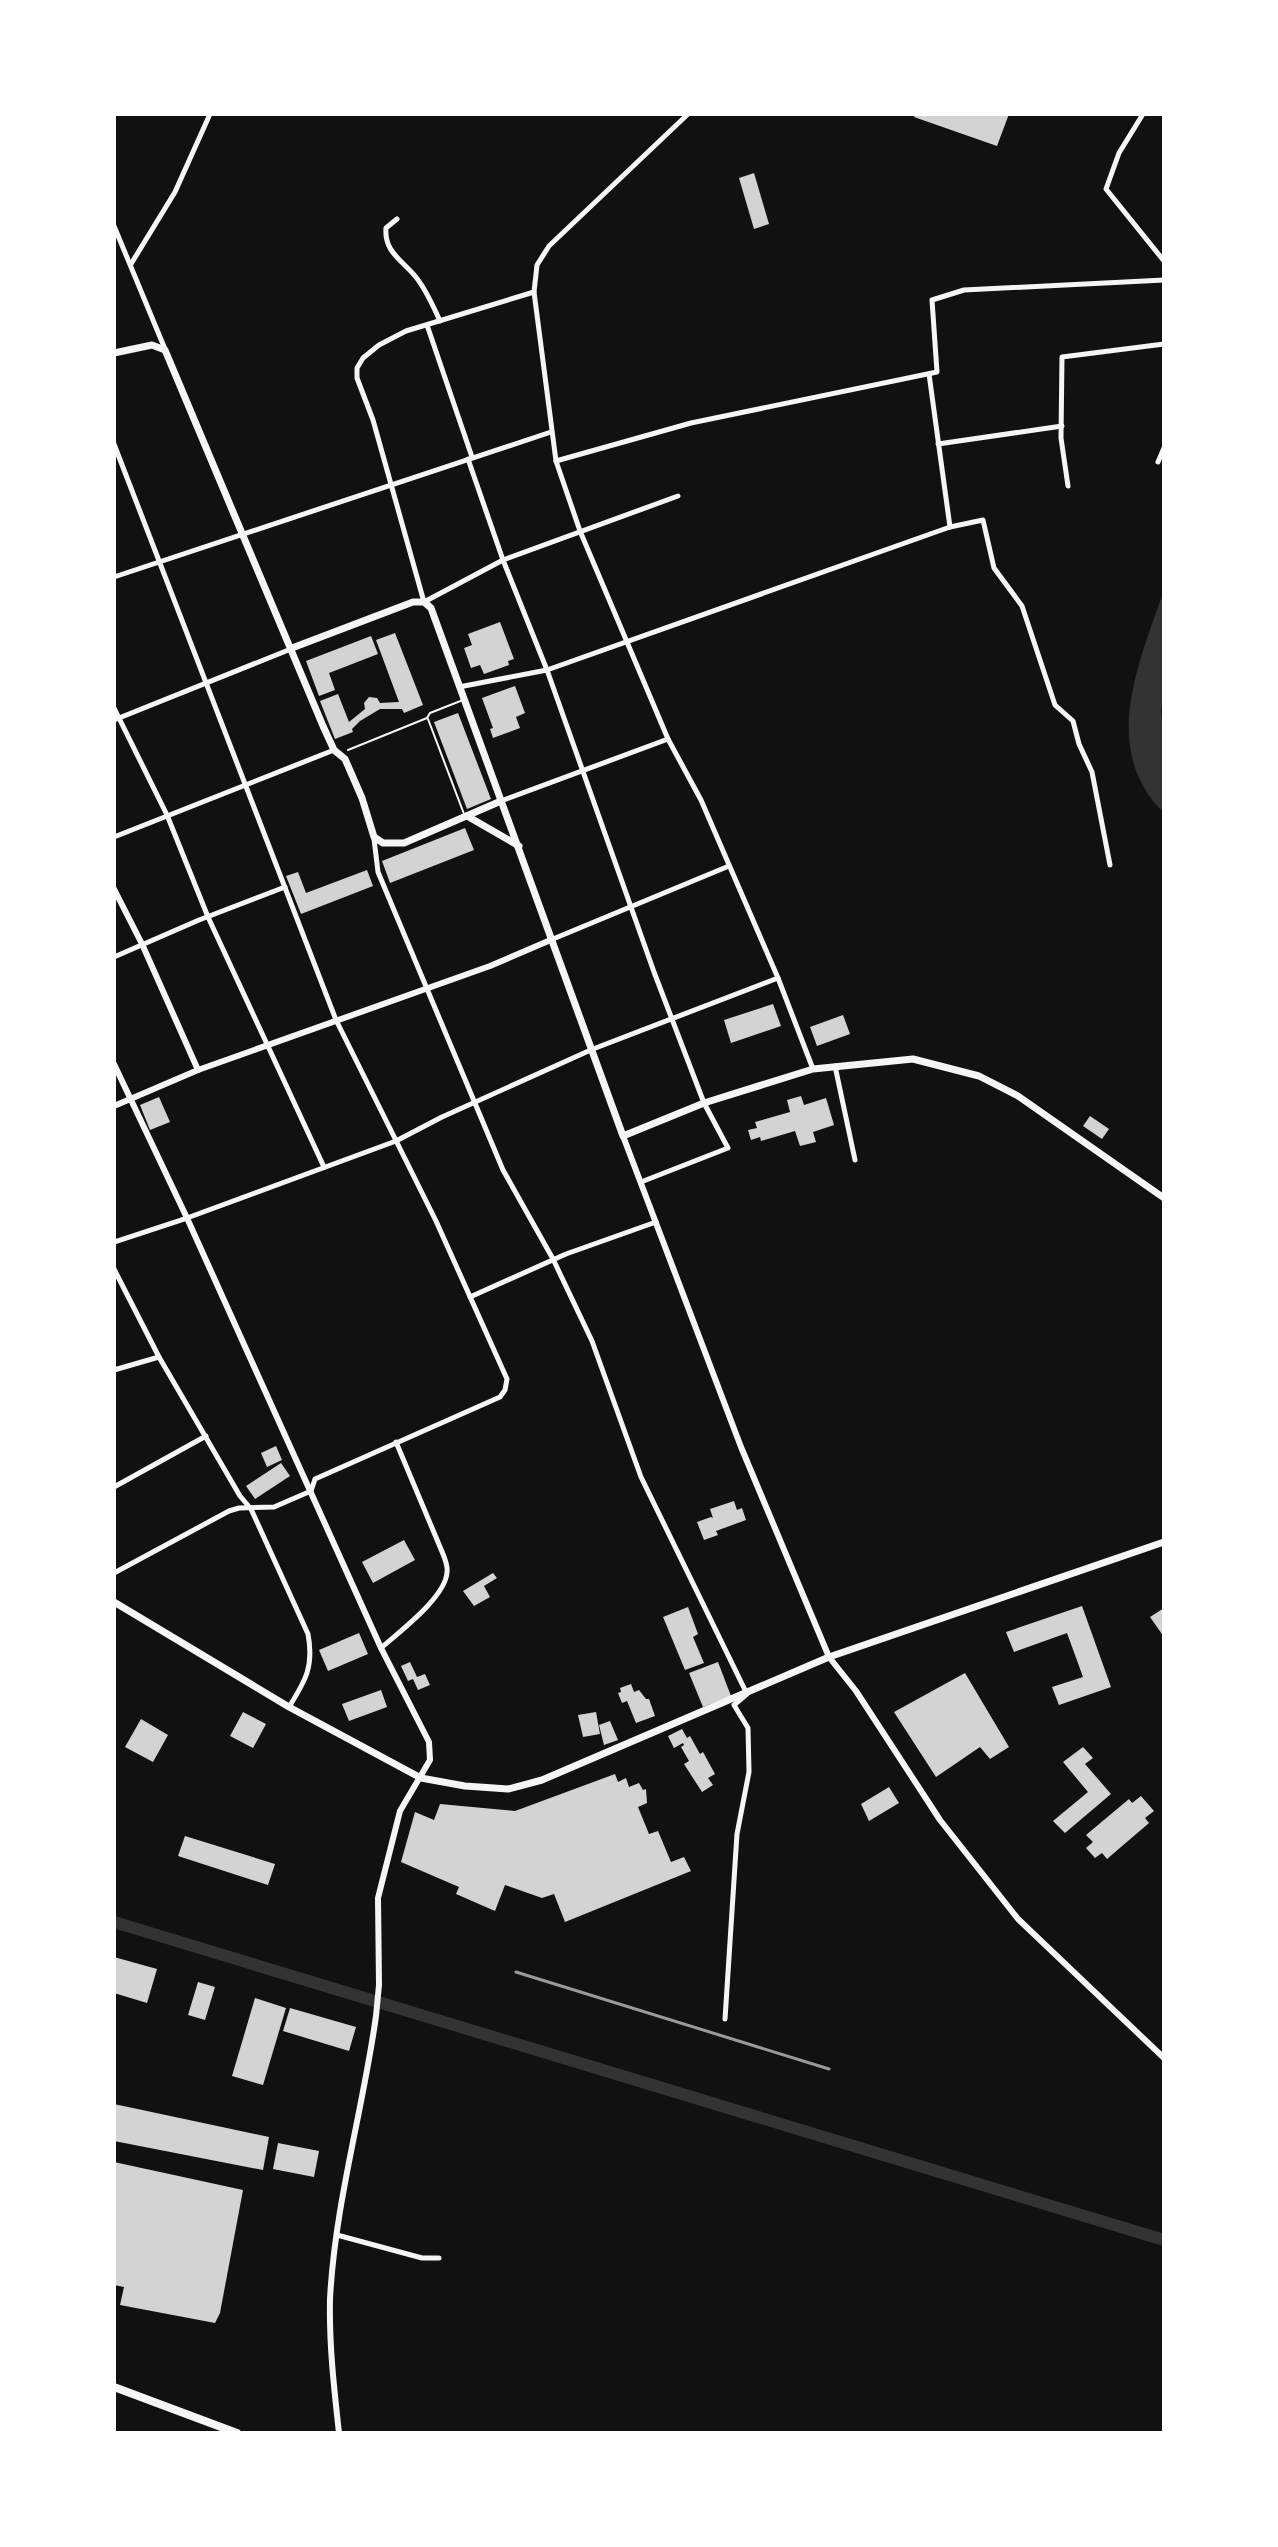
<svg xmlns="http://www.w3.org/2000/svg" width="1278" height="2547" font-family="Montserrat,sans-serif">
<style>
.water{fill:#333}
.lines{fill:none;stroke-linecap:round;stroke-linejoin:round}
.canal{stroke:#333;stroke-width:12}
.building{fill:#d3d3d3}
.service{stroke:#f5f5f5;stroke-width:2}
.minor{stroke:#f5f5f5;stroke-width:5}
.tertiary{stroke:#f5f5f5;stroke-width:6}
.secondary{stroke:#f5f5f5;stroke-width:7}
.primary{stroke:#f5f5f5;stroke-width:8}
.rail{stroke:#9a9a9a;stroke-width:3}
</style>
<rect width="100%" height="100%" fill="#111"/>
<!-- water -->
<path class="water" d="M1164,590v108l-3,12 3,23v80c-65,-64 -25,-150 0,-223z"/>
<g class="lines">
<!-- canal -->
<path class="canal" d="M114,1922l1050,318"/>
</g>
<!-- building -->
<g class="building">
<path d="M915,114h94l-12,32 -83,-29z"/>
<path d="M754,173l15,51 -15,5 -15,-51z"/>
<path d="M500,622l14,37 -6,2 1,4 -25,9 -4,-9 -9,3 -7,-20 8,-3 -4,-11z"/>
<path d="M395,633l28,72 -19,8 -2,-4h-22l-20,12 -8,8 1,3 -18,7 -15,-38 18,-7 11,28 16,-13 -1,-6 5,-6 8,1 3,5 19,-1 -23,-62z"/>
<path d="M371,636l7,18 -49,19 6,17 -16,6 -13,-35z"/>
<path d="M515,686l10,27 -9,4 4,11 -27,10 -3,-9 3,-1 -11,-30z"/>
<path d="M458,713l33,86 -24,10 -33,-87z"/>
<path d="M465,828l9,22 -84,33 -8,-22z"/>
<path d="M367,870l6,16 -72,28 -15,-38 12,-4 8,21z"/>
<path d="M773,1004l8,22 -50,17 -7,-23z"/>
<path d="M843,1015l7,19 -33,12 -7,-19z"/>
<path d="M801,1096l3,9 22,-7 8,27 -21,7 3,10 -16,4 -5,-15 -34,10 -1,-4 -9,3 -3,-10 9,-2 -2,-6 35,-10 -3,-12z"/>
<path d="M159,1097l11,25 -20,8 -10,-25z"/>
<path d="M1090,1116l19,13 -7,10 -19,-13z"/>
<path d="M276,1446l6,14 -15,7 -6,-14z"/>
<path d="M281,1463l9,13 -35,23 -9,-13z"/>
<path d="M734,1501l3,9 5,-2 4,12 -30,11 2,4 -14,5 -7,-18 14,-5 2,1 -3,-9z"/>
<path d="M404,1540l11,20 -42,23 -11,-21z"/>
<path d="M493,1573l4,5 -13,8 6,11 -16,9 -11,-15z"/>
<path d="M1082,1606l29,81 -52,18 -7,-18 31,-10 -16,-44 -53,19 -8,-20z"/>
<path d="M688,1607l10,27 -5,3 11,26 -19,7 -22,-53z"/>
<path d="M1164,1608v29l-14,-20z"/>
<path d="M359,1633l9,21 -40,17 -9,-21z"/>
<path d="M410,1662l7,15 8,-3 5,11 -12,5 -5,-11 -5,2 -7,-15z"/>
<path d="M718,1662l13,34 -28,11 -14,-34z"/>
<path d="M965,1673l44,74 -19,12 -10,-12 -44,30 -42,-65z"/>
<path d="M631,1684l3,8 5,-2 7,9h3l6,17 -19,7 -9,-22 -5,2 -4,-10 3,-1 -1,-4z"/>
<path d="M381,1690l6,17 -38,14 -7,-17z"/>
<path d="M243,1712l23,12 -13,24 -23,-12z"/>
<path d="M596,1712l4,22 -17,3 -5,-22z"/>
<path d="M141,1719l27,16 -15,27 -28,-15z"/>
<path d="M610,1721l8,19 -14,5 -5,-20z"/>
<path d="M682,1729l5,9 3,-2 10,18 3,-2 12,22 -7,4 5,7 -11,7 -18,-28 5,-3 -8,-14 3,-2 -1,-2 -9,5 -6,-12z"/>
<path d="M1083,1747l10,11 -8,6 26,30 -46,39 -12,-12 35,-29 -25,-30z"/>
<path d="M615,1774l3,8 8,-4 3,9 10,-4 4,7 3,-1 1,14 -9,4 11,27 9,-3 13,31 13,-5 7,14 -126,51 -11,-28 -12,4 -37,-13 -10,26 -39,-17 3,-7 -58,-25 14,-50 19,8 6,-16 75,7z"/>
<path d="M889,1787l10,16 -30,18 -8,-17z"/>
<path d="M1141,1796l13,15 -9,7 4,5 -42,36 -5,-6 -7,5 -9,-10 7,-6 -7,-7 43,-36 3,4z"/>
<path d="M185,1836l90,28 -7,21 -90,-29z"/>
<path d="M114,1957l43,12 -10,34 -33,-10z"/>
<path d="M198,1982l17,5 -10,33 -17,-5z"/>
<path d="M255,1998l31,10 -23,77 -31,-9z"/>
<path d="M290,2008l66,19 -7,24 -66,-20z"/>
<path d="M114,2104l155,33 -6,33 -149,-29z"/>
<path d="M278,2143l41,8 -5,26 -41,-8z"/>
<path d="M114,2162l129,28 -23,123 -5,10 -95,-18 4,-18 -10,-2z"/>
</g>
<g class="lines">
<!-- service -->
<g class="service">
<path d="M428,719l36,95"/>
<path d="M348,750l79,-32 3,-5 33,-13"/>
</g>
<!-- minor -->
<g class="minor">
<path d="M688,114l-139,132 -12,19 -3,27 22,169 24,70 47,111 41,97 33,61 77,178 35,91"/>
<path d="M1143,114l-24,39 -13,36 58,72"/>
<path d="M397,219l-11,9c-2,24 16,32 29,48 11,13 18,30 25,45"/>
<path d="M114,226l51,123"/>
<path d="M131,264l44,-72 35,-78"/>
<path d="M534,292l-128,39 -27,14 -16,13 -6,10v10l16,42 51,182 79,-42 175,-64"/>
<path d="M427,325l45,132"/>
<path d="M929,374l21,153"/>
<path d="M114,444l222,576 100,201 71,158 -2,11 -5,7 -185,82 -4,12 -37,16 -35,1 -10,3 -115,62"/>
<path d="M938,444l124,-18"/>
<path d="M468,459l35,101 44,110 107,302 50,131 24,45 -87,34"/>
<path d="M556,461l135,-38 246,-51 -5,-72 32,-10 200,-10"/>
<path d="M1158,462l6,-14"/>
<path d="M1068,486l-7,-48 1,-81 102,-13"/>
<path d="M114,577l437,-145"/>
<path d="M459,687l88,-17 403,-143 33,-7 11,48 28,38 33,99 18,16 6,23 13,28 18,93"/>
<path d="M114,708l53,107 41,102 116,250"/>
<path d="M114,720l177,-71"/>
<path d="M501,801l167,-62"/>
<path d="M114,837l220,-87"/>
<path d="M374,839l4,33 125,298 50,89 39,82 49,136 106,217 -13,11 14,23 1,44 -12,62 -12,185"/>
<path d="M553,939l176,-73"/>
<path d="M114,957l85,-37 86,-33"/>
<path d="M835,1066l20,94"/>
<path d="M114,1242l73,-24 209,-77 46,-24 151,-68 185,-71"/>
<path d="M114,1269l45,88 81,139 11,13 57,125c6,32 -2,46 -19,73"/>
<path d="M470,1297l96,-43 90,-32"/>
<path d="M114,1370l45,-13"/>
<path d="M114,1487l92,-51"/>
<path d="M381,1648c18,-16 65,-51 66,-76 1,-5 -2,-13 -4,-18l-47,-112"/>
<path d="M337,2235l85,23h17"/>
</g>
<!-- tertiary -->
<g class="tertiary">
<path d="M114,889l28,55 56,126"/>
<path d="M114,1064l73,154 194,430 48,94 1,18 -30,51 -22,87 1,87 -3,31c-13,94 -41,187 -46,283 -1,45 4,89 9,134"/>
<path d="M114,1106l84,-36 292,-104 63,-27"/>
<path d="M623,1136l118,311 88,210 27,34 84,129 78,99 146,139"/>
</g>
<!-- secondary -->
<g class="secondary">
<path d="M114,353l38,-8 13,5 158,376 11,24 11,9 17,39 12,39 9,6h21l97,-42"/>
<path d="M292,648l121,-46h11l7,6 192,528 81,-33 109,-34 100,-10 66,17 39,20 146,102"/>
<path d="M467,816l52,30"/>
<path d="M114,1602l175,105 132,71 44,8 43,3 34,-9 287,-123 335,-115"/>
</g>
<!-- primary -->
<path class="primary" d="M114,2387l123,46"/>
<!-- rail -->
<path class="rail" d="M516,1972l313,97"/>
</g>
<!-- border -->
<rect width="1278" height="2547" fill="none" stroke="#ffffff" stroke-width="232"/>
</svg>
